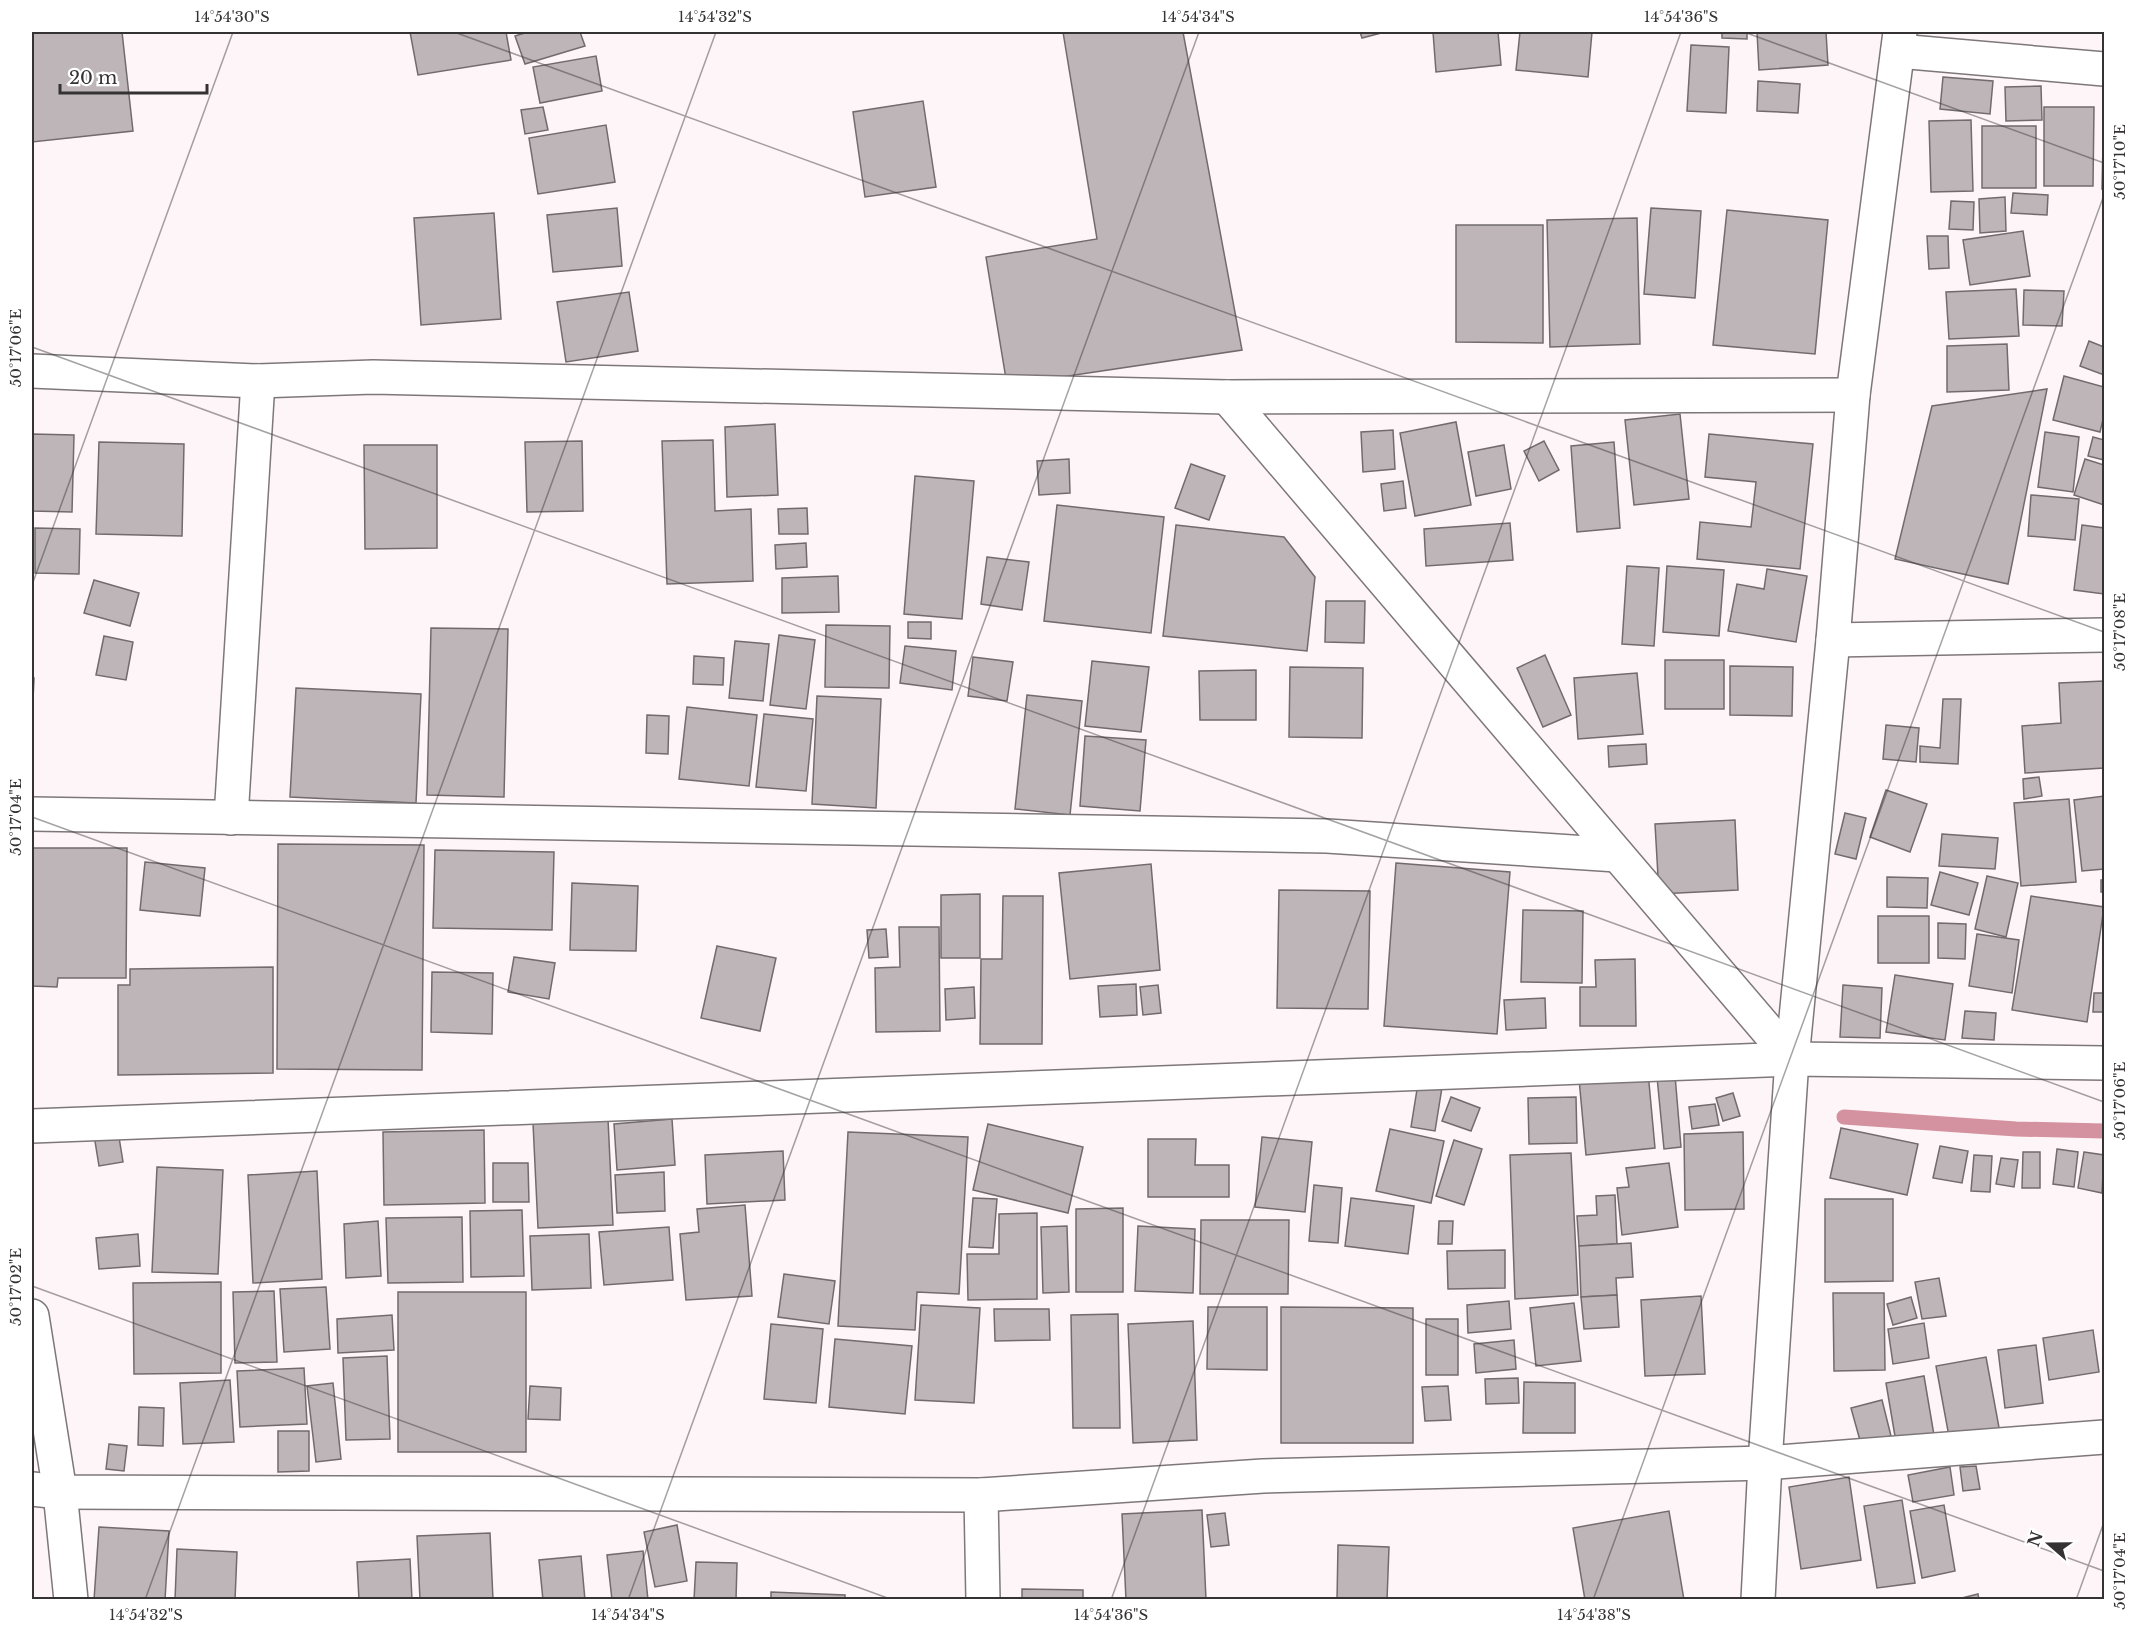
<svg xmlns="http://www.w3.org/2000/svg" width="2136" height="1631" font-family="'Libre Baskerville',serif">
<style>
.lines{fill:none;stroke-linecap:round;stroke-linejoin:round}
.stream{stroke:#d4919f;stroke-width:15}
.building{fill:#bdb5b7;stroke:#726b6d;stroke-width:1.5}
.street-casing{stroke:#7e7778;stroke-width:36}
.street{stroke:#fff;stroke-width:33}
.ticks{fill:none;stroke:#353233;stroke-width:1.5;stroke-opacity:0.45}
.neatline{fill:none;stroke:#353233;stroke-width:2}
.ticks-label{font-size:15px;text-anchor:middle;fill:#353233}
</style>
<rect width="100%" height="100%" fill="#fdf5f7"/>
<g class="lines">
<!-- stream -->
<path class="stream" d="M1844,1117l172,12 88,2"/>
</g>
<!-- building -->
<g class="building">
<path d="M32,32h90l11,99 -101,11z"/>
<path d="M410,32h96l5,28 -93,15z"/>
<path d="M528,32h52l5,14 -60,18 -10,-28z"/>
<path d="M1063,32h120l59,318 -235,35 -21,-128 111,-18z"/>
<path d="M1360,32h25l-23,6z"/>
<path d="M1433,32h65l3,33 -65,7z"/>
<path d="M1520,32h72l-4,45 -72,-7z"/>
<path d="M1722,32h25v7l-25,-1z"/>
<path d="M1757,32h69l2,33 -69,5z"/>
<path d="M1691,45l38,2 -3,66 -39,-2z"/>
<path d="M596,56l6,35 -62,12 -7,-36z"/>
<path d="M1943,77l50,4 -3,33 -50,-5z"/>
<path d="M1758,81l42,3 -2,29 -41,-2z"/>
<path d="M2041,86l1,34 -36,1 -1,-34z"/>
<path d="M2104,100v89h-2z"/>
<path d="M923,101l13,86 -71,10 -12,-85z"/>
<path d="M543,107l5,23 -23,4 -4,-24z"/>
<path d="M2044,107h50l-1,79h-49z"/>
<path d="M1971,120l2,71 -42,1 -2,-71z"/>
<path d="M606,125l9,57 -77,12 -9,-56z"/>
<rect x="1982" y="126" width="54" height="62"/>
<path d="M2013,193l35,2 -1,20 -36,-2z"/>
<path d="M2005,197l1,34 -26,2 -1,-34z"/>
<path d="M1951,201l23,1 -1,28 -24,-1z"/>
<path d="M617,208l5,58 -69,6 -6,-57z"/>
<path d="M1651,208l50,3 -6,87 -51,-4z"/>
<path d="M1727,210l101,10 -13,134 -102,-9z"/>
<path d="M494,213l7,106 -80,6 -7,-107z"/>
<path d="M1637,218l3,126 -90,3 -3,-127z"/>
<path d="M1456,225h87v118l-87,-1z"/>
<path d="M2023,231l7,45 -60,9 -7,-45z"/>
<path d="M1927,236h21l1,32 -20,1z"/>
<path d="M2016,289l3,47 -70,3 -3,-47z"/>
<path d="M2024,290l40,1 -2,35 -39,-1z"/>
<path d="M629,292l9,59 -72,11 -9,-60z"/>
<path d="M2089,341l15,6v28l-24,-9z"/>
<path d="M2007,344l2,46 -62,2v-46z"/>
<path d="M2064,376l40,11v28l-4,17 -47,-12z"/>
<path d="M2047,389l-39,195 -113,-25 37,-153z"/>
<path d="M1680,414l9,85 -55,6 -9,-85z"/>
<path d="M1456,422l15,83 -56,11 -15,-83z"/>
<path d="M775,424l3,71 -51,2 -2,-70z"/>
<path d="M1393,430l2,39 -32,3 -2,-40z"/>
<path d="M2045,432l34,5 -6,55 -35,-5z"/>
<path d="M32,434l42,1 -2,77 -40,-1z"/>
<path d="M1709,434l104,10 -13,125 -103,-10 3,-37 51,5 5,-45 -51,-5z"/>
<path d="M2093,437l11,3v20l-16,-4z"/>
<path d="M713,440l2,71 36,-2 2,72 -86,3 -5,-143z"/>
<path d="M582,441l1,70 -56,1 -2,-70z"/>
<path d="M1544,441l15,29 -20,11 -15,-30z"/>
<path d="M99,442l85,2 -2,92 -86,-2z"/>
<path d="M1614,442l6,86 -43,4 -6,-86z"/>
<path d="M364,445h73v103l-72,1z"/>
<path d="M1504,445l7,44 -35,7 -8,-44z"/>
<path d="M1069,459l1,34 -31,2 -2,-34z"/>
<path d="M2085,459l19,6v40l-30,-10z"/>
<path d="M1191,464l34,12 -16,44 -34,-12z"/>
<path d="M915,476l59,5 -12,138 -58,-5z"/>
<path d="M1403,481l3,27 -22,3 -3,-27z"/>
<path d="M2031,495l48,4 -4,41 -47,-4z"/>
<path d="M1057,505l107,12 -13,116 -107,-12z"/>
<path d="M807,508l1,26h-29l-1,-25z"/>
<path d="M1510,523l3,37 -87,6 -2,-37z"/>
<path d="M1176,525l108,12 31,40 -8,74 -144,-15z"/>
<path d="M2082,525l22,3v66l-30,-4z"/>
<path d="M35,528l45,1 -1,45 -44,-1z"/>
<path d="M806,543l1,24 -31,2 -1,-24z"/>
<path d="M987,557l42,5 -7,48 -41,-6z"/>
<path d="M1627,566l32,2 -5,78 -32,-2z"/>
<path d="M1667,566l57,4 -5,66 -56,-4z"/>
<path d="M1767,569l40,7 -11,66 -68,-11 9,-47 27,5z"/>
<path d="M838,576l1,36 -57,1v-35z"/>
<path d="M94,580l45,13 -9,33 -46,-13z"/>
<path d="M1326,601h39l-1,42 -39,-1z"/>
<path d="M908,622h23v17l-23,-1z"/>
<path d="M826,625l64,1 -1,62 -64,-1z"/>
<path d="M431,628l77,1 -4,168 -77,-2z"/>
<path d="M779,635l36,5 -9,69 -36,-4z"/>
<path d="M104,636l29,6 -7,38 -30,-5z"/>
<path d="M735,641l34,3 -6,57 -34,-3z"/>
<path d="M905,646l51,5 -4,39 -52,-7z"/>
<path d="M1545,655l26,60 -28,12 -26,-59z"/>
<path d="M694,656l30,2 -1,27 -30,-1z"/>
<path d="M973,657l40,5 -6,39 -39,-5z"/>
<rect x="1665" y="660" width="59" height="49"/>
<path d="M1092,661l57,6 -8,65 -56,-6z"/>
<path d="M1730,666l63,1 -1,49 -62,-1z"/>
<path d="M1290,667l73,1 -1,70 -73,-1z"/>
<path d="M1256,670v50h-56l-1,-49z"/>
<path d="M1637,673l6,61 -65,5 -4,-61z"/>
<path d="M32,677l2,1 -2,43z"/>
<path d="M2104,681v87l-79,5 -3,-47 39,-3 -2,-40z"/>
<path d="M296,688l125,6 -5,109 -126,-6z"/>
<path d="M1027,695l55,6 -12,114 -55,-6z"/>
<path d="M817,696l64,3 -5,109 -64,-4z"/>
<path d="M1943,699h18l-3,65 -38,-2v-16l20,2z"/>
<path d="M687,707l70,8 -8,71 -70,-7z"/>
<path d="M764,714l49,5 -7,72 -50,-4z"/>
<path d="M647,715l22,1 -1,38 -22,-1z"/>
<path d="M1886,725l33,3 -3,34 -33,-3z"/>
<path d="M1085,736l61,4 -6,71 -60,-5z"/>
<path d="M1646,744l1,20 -38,3 -1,-21z"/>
<path d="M2039,777l3,19 -18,3 -1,-20z"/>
<path d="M1886,790l41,14 -17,48 -40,-15z"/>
<path d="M2104,796v73l-22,2 -8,-71z"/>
<path d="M2069,799l7,83 -55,4 -7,-83z"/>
<path d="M1845,813l21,5 -10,41 -21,-5z"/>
<path d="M1735,820l3,70 -79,4 -4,-70z"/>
<path d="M1942,834l56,4 -3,31 -56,-3z"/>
<path d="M278,844l146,1 -2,225 -145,-1z"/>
<path d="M32,848h95l-1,130h-68l-1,9 -25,-1z"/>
<path d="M435,850l119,2 -2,78 -119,-2z"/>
<path d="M145,862l60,6 -5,48 -60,-6z"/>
<path d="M1396,863l114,9 -13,162 -113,-8z"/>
<path d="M1151,864l9,106 -90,9 -11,-106z"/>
<path d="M1940,872l38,11 -9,32 -38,-10z"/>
<path d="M1987,876l31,7 -12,54 -31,-8z"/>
<path d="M1887,877l41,1 -1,30 -40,-1z"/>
<rect x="2101" y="880" width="3" height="12"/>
<path d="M572,883l66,3 -2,65 -66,-1z"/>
<path d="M1279,890l91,1 -2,118 -91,-1z"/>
<path d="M980,894v64h-39v-63z"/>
<path d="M1003,896h40l-1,148h-62l1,-85h21z"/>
<path d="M2031,896l73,11 -17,115 -75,-12z"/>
<path d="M1523,910l60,1 -1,72 -61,-1z"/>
<rect x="1878" y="916" width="51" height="47"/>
<path d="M1938,923l28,1 -1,35 -27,-1z"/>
<path d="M899,927h40l1,104 -64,1 -1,-64 25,-1z"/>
<path d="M886,929l2,28 -19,1 -2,-28z"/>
<path d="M1977,934l42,6 -7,53 -43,-7z"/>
<path d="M717,946l59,12 -16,73 -59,-13z"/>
<path d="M514,957l41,6 -6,36 -41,-7z"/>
<path d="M1635,959l1,67h-56v-39h16l-1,-27z"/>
<path d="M273,967v106l-155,2v-90h12v-16z"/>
<path d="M432,972l61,1 -1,61 -61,-2z"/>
<path d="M1895,975l58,9 -8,56 -59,-8z"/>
<path d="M1136,984l1,31 -37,2 -2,-31z"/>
<path d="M1158,985l3,28 -18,2 -3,-28z"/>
<path d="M1843,985l39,3 -2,50 -40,-1z"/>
<path d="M974,987l1,31 -29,2 -1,-31z"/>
<path d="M2094,993h10v19h-11z"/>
<path d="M1545,998l1,30 -40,2 -2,-30z"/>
<path d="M1965,1011l31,2 -2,27 -32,-2z"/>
<path d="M1648,1072l7,76 -69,7 -7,-76z"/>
<path d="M1675,1075l6,72 -17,2 -7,-72z"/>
<path d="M1419,1077l24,4 -8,50 -24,-4z"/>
<path d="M1733,1093l7,23 -17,5 -7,-23z"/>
<path d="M1451,1097l29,11 -9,23 -29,-10z"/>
<path d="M1576,1097l1,46 -48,1 -1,-46z"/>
<path d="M1715,1104l4,21 -27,4 -3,-22z"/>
<path d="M608,1119l5,106 -75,3 -5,-105z"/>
<path d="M672,1119l3,46 -58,5 -3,-46z"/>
<path d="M988,1124l95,23 -15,66 -95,-23z"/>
<path d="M1841,1128l77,16 -11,51 -77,-17z"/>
<path d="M1390,1129l54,12 -13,62 -55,-12z"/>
<path d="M484,1130l1,73 -101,2 -1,-73z"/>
<path d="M118,1131l5,31 -24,4 -5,-31z"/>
<path d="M848,1132l120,5 -9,157 -42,-2 -2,38 -77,-4z"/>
<path d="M1743,1132l1,77 -59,1 -1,-76z"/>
<path d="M1262,1137l50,5 -7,70 -50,-5z"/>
<path d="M1148,1139h48l-1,26h34v32h-81z"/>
<path d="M1454,1140l28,9 -18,56 -28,-9z"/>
<path d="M1940,1146l28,5 -6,32 -29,-5z"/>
<path d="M2057,1149l21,3 -4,35 -21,-3z"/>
<path d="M783,1151l2,49 -78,4 -2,-49z"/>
<path d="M2023,1152h17v36h-18z"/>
<path d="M2084,1152l20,3 -2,38 -24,-5z"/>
<path d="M1571,1153l7,142 -63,4 -5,-144z"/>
<path d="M1974,1155l18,1 -2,36 -19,-1z"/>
<path d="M2001,1158l17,2 -4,27 -18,-3z"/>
<path d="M493,1163h35l1,39h-36z"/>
<path d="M1669,1163l9,64 -56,8 -5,-47 12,-1 -3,-19z"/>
<path d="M157,1167l66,3 -5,104 -66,-2z"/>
<path d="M317,1171l5,108 -69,4 -5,-108z"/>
<path d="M664,1172l1,39 -48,2 -2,-38z"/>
<path d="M1314,1185l28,3 -4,55 -29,-2z"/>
<path d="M1615,1195l2,49 -38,2 -2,-30 20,-1 -1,-19z"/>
<path d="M973,1198l24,1 -4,49 -24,-1z"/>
<path d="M1351,1198l63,8 -6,48 -63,-8z"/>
<path d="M1825,1199h68v82l-68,1z"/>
<path d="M745,1205l7,91 -66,4 -6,-66 19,-2 -2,-23z"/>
<path d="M1123,1208v84h-47v-83z"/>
<path d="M522,1210l2,66 -53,1 -1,-66z"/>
<path d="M1037,1213v86l-69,1 -1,-46h32v-40z"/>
<path d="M462,1217l1,65 -75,1 -2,-65z"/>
<path d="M1201,1220h88l-1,74h-88z"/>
<path d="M378,1221l3,55 -35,2 -2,-54z"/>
<path d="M1439,1221h14l-1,23h-14z"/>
<path d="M1067,1226l2,66 -26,1 -2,-66z"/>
<path d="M1138,1226l57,3 -2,64 -58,-2z"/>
<path d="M669,1227l4,53 -69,5 -5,-53z"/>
<path d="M138,1234l2,32 -41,3 -3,-31z"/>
<path d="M589,1234l2,54 -59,2 -2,-54z"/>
<path d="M1631,1243l2,34 -17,1 1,17 -36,2 -2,-51z"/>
<path d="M1505,1250v38l-57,1 -1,-38z"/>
<path d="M784,1274l51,7 -6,43 -51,-7z"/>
<path d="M1939,1278l7,38 -24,3 -7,-37z"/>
<path d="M221,1282v91l-87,1 -1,-91z"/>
<path d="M326,1287l4,62 -46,3 -4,-63z"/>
<path d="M274,1291l3,71 -42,1 -2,-71z"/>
<rect x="398" y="1292" width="128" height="160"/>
<path d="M1833,1293h51l1,77 -51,1z"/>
<path d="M1617,1295l2,32 -35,2 -3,-32z"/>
<path d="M1701,1296l4,78 -60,2 -4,-76z"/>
<path d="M1911,1297l6,21 -24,7 -6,-21z"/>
<path d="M1509,1301l2,28 -43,4 -1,-28z"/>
<path d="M1574,1303l7,58 -45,5 -6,-58z"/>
<path d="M921,1305l59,3 -6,95 -59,-3z"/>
<path d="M1208,1307h59v63l-60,-1z"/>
<path d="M1281,1307l132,1v135h-132z"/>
<path d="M994,1309h55l1,31 -55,1z"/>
<path d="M1118,1314l2,114h-47l-2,-113z"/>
<path d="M392,1315l2,35 -56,3 -1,-34z"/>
<rect x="1426" y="1319" width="32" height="56"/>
<path d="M1193,1321l4,119 -64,3 -5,-119z"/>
<path d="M1924,1323l5,35 -36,6 -5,-35z"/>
<path d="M771,1324l52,5 -7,74 -52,-4z"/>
<path d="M2093,1330l6,42 -50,8 -6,-42z"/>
<path d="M835,1339l77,7 -7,68 -76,-7z"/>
<path d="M1514,1340l2,29 -40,4 -2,-29z"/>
<path d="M2036,1345l7,58 -38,5 -7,-58z"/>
<path d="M387,1356l3,83 -44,1 -3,-82z"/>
<path d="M1986,1357l14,76 -50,9 -14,-76z"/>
<path d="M304,1368l3,56 -67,3 -3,-56z"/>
<path d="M1924,1376l11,65 -38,7 -11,-65z"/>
<path d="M1518,1378l1,25 -33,1 -1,-25z"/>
<path d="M230,1380l4,62 -51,2 -3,-61z"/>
<path d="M1524,1382l51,1v50h-52z"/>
<path d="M333,1383l8,76 -25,3 -9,-76z"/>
<path d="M530,1386l31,2 -1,32 -32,-1z"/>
<path d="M1448,1386l3,34 -26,1 -3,-34z"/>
<path d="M1882,1400l9,36 -30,8 -10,-36z"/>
<path d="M139,1407l25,1 -1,38 -25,-1z"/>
<path d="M278,1431h31v40l-31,1z"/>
<path d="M109,1444l18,2 -3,25 -18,-2z"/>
<path d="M1976,1466l4,23 -17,2 -3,-24z"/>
<path d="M1950,1467l4,28 -41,7 -5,-27z"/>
<path d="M1849,1477l12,83 -60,9 -12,-82z"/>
<path d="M1902,1500l13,83 -38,5 -13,-82z"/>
<path d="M1944,1505l11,66 -33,7 -12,-67z"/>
<path d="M1202,1510l4,90h-80l-4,-86z"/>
<path d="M1669,1511l15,89h-99l-12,-72z"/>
<path d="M1225,1513l4,32 -18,2 -4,-32z"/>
<path d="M677,1525l10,56 -32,6 -11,-55z"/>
<path d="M99,1527l70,4 -4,69h-71z"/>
<path d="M490,1533l3,67h-73l-3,-64z"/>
<path d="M1338,1545l51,2 -2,53h-50z"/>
<path d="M177,1549l60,3 -2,48h-60z"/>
<path d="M643,1551l5,49h-36l-5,-45z"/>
<path d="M581,1556l4,44h-42l-4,-40z"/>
<path d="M410,1559l2,41h-53l-2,-38z"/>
<path d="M696,1562l41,1 -1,37h-42z"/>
<path d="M1022,1589l61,1v10h-61z"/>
<path d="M771,1592l74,3v5h-74z"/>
<path d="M1978,1594l1,6h-25z"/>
</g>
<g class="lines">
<defs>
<g id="street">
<path d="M1898,51l206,18"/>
<path d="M32,371l226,10 115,-4 854,20 626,-2"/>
<path d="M1227,397l565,662"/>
<path d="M1833,640l271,-5"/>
<path d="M32,814l1295,22 290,19"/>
<path d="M231,818l27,-437"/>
<path d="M32,1126l1760,-67 312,4"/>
<path d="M32,1316l28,176 11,108"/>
<path d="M32,1489l28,3 921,3 282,-19 502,-13 339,-26"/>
<path d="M981,1495l2,105"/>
<path d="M1758,1600l7,-137 27,-404 41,-419 20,-245 47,-363"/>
</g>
</defs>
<!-- street casing -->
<use href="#street" class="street-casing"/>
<!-- street -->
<use href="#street" class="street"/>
</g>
<!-- ticks -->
<path class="ticks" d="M454,32l1650,600M1744,32l360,131M32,347l2072,755M32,585l201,-553M32,817l2072,754M32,1286l861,314M145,1600l571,-1568M628,1600l571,-1568M1111,1600l570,-1568M1593,1600l511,-1405M2076,1600l28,-78"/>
<!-- border -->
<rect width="2136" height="1631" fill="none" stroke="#ffffff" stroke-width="66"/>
<!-- north arrow -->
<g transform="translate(2049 1544) rotate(290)" stroke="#ffffff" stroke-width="4.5" paint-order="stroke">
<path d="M0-4.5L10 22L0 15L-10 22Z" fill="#353233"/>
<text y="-9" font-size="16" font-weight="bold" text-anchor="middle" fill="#353233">N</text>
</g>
<!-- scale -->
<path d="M60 84v9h147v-9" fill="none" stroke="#353233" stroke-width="3"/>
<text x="69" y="84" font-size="18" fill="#353233" stroke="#ffffff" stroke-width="4.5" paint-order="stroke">20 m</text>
<rect x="33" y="33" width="2070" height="1565" class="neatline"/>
<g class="ticks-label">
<text x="232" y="22">14°54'30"S</text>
<text x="715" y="22">14°54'32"S</text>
<text x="1198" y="22">14°54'34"S</text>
<text x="1681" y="22">14°54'36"S</text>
<text transform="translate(2120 162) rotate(-90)" y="5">50°17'10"E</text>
<text transform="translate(16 348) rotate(-90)" y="5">50°17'06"E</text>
<text transform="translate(2120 632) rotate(-90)" y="5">50°17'08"E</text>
<text transform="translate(16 817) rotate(-90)" y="5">50°17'04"E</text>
<text transform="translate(2120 1101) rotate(-90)" y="5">50°17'06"E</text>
<text transform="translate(16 1287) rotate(-90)" y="5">50°17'02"E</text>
<text transform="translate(2120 1571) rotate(-90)" y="5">50°17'04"E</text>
<text x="146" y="1620">14°54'32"S</text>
<text x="628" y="1620">14°54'34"S</text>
<text x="1111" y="1620">14°54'36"S</text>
<text x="1594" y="1620">14°54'38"S</text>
</g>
</svg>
